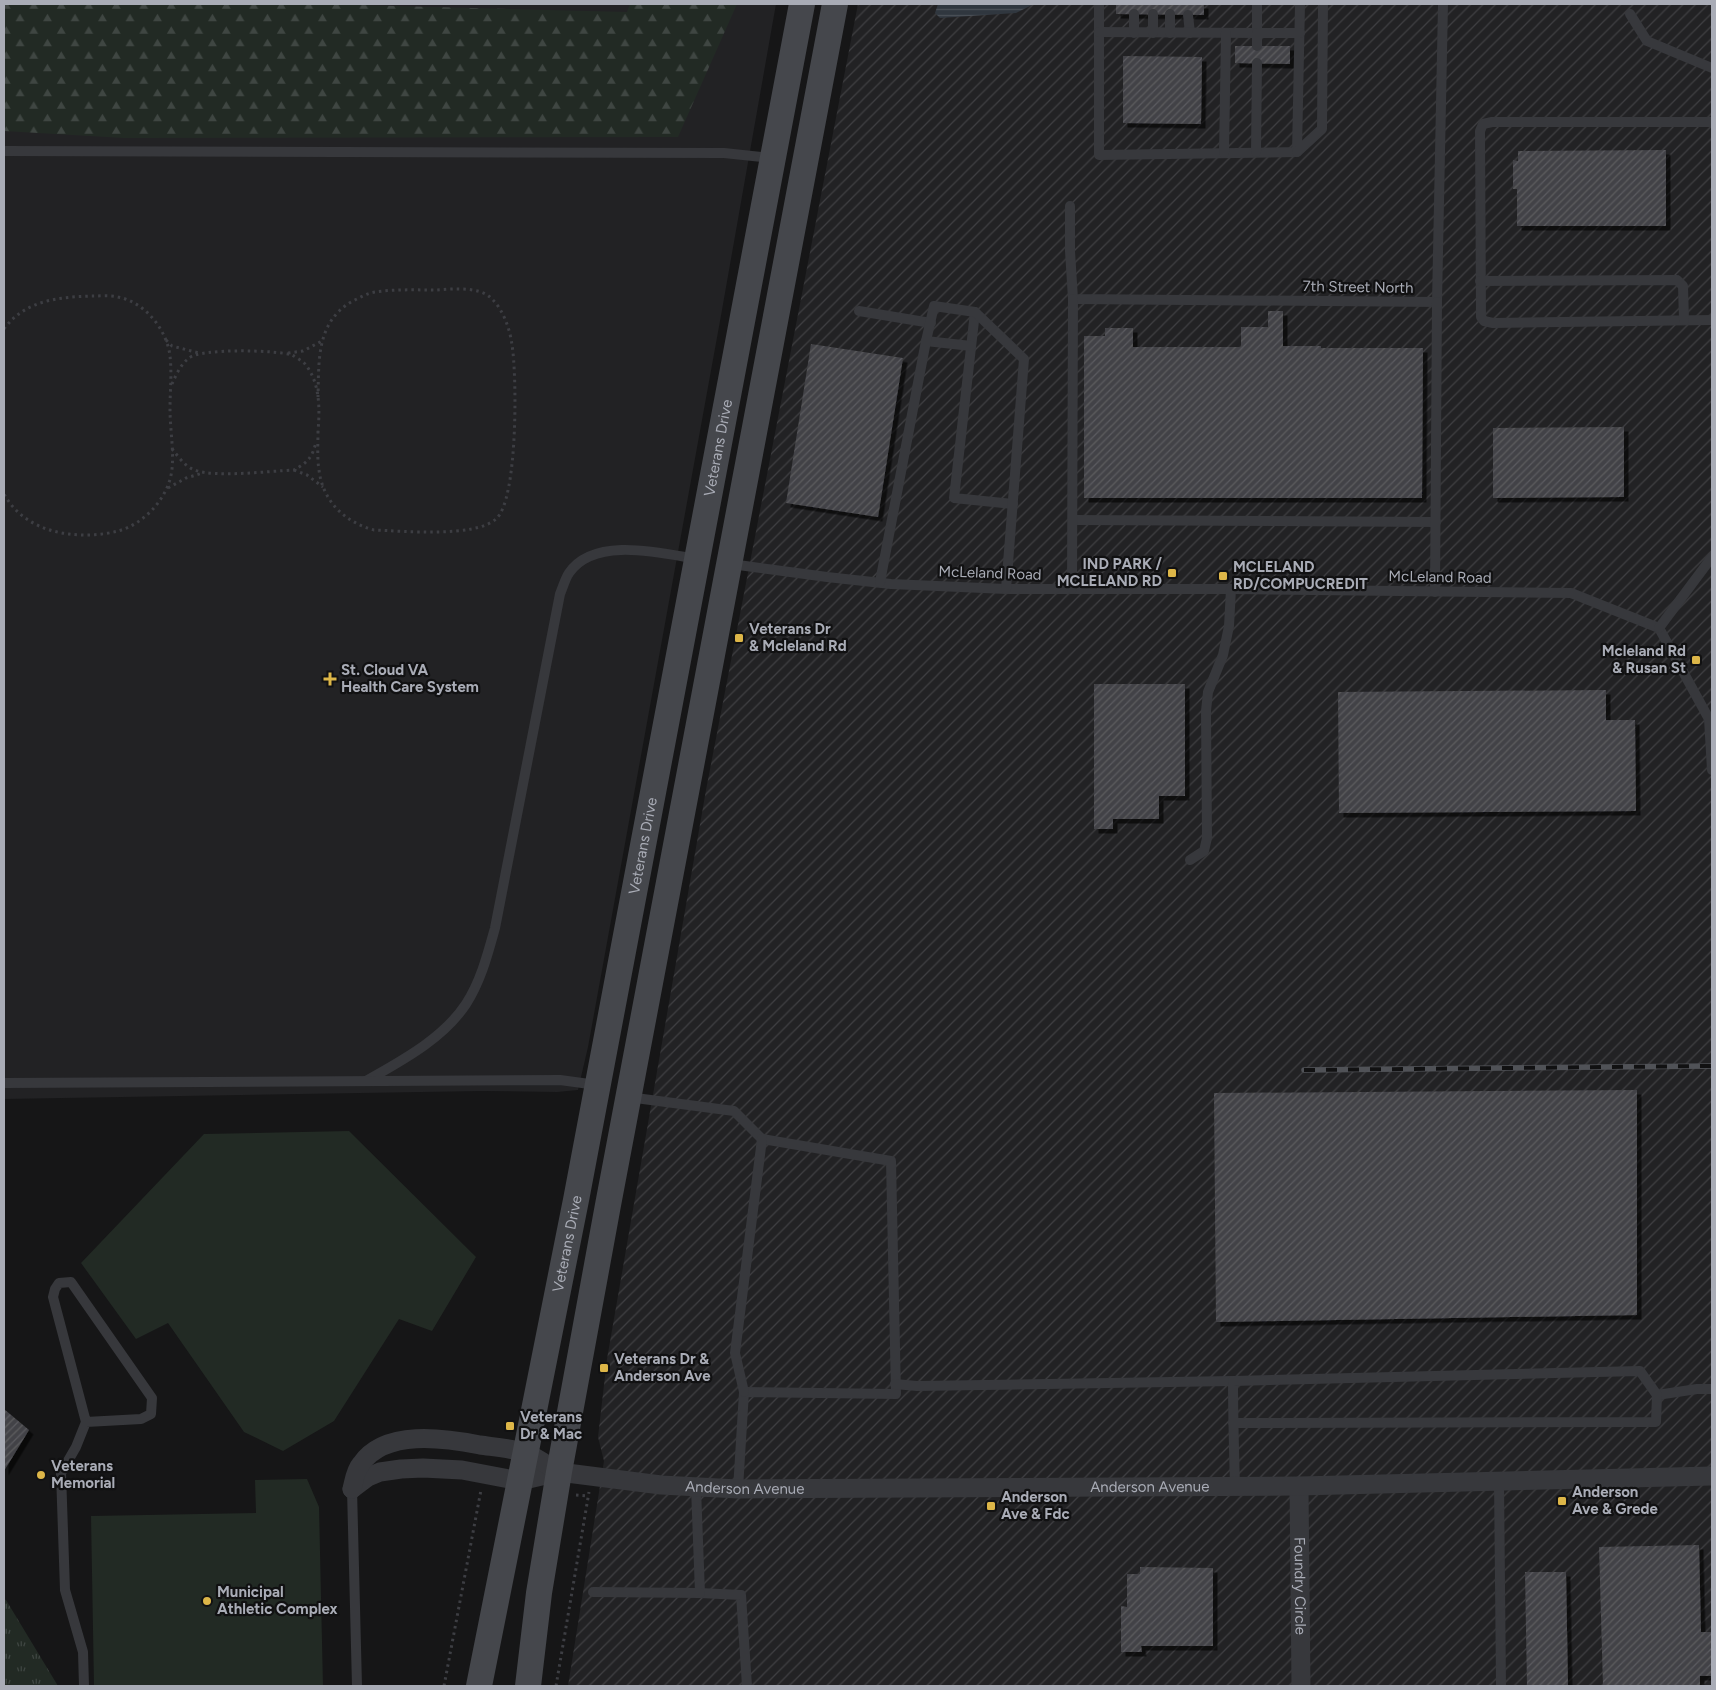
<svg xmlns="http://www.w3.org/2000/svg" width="1716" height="1690" font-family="Figtree,sans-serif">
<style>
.built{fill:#222224}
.industrial{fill:url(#industrial-furrows)}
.grass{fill:url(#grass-tufts)}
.forest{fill:url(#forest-firs)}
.garden{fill:#222a24}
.water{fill:url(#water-rules)}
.building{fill:url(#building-hatch);filter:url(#shadow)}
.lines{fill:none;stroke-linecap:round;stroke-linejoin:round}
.path{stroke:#3d3e43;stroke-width:3;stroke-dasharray:2.5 4;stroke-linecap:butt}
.lane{stroke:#37383c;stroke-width:10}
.street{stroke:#37383c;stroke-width:19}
.secondary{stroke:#45474c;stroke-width:26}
.rail-casing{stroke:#505257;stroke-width:5.5}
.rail{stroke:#111112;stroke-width:4;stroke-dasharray:11;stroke-linecap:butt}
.poi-dot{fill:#ddb648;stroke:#111112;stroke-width:2}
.labels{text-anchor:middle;stroke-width:4.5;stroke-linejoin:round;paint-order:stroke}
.street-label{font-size:15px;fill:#a9acb6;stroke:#111112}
.poi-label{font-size:15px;font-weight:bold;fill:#a9acb6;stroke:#111112;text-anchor:start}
</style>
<defs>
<pattern id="industrial-furrows" width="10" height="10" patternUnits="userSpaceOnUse" patternTransform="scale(1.25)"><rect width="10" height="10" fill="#222224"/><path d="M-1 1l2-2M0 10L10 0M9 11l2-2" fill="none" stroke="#3f3f42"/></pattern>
<pattern id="grass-tufts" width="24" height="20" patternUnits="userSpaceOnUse" patternTransform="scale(1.25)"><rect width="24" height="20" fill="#222a24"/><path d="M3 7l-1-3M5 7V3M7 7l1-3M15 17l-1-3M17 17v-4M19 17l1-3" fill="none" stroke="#3f4642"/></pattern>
<pattern id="forest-firs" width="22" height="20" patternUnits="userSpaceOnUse" patternTransform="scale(1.25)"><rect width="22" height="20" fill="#222a24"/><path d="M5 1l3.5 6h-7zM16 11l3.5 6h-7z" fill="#3f4642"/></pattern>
<pattern id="water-rules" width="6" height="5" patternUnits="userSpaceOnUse" patternTransform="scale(1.25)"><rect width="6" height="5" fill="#30373f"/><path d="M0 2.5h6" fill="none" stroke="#4b5158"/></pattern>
<pattern id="building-hatch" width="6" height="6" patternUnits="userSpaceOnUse" patternTransform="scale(1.25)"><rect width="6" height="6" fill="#434347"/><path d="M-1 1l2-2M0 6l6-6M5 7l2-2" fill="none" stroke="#5b5b5f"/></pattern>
<filter id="shadow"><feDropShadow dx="4.5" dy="4.5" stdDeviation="0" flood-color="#0009"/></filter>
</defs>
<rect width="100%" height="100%" fill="#161617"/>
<!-- built -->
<path class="built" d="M4,4h772l-54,306 -134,737 -10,43 -21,2 -75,-1 -478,8z"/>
<!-- industrial -->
<path class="industrial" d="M858,4h854v1682h-1144l36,-225 -6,-24 9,-78 99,-569z"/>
<!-- grass -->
<path class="grass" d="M4,1599l2,1 52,86h-54z"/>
<!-- forest -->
<path class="forest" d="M4,4h315l308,8 3,-8h107l-59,133 -554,1 -120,-7z"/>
<!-- garden -->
<g class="garden">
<path d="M349,1131l127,126 -44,74 -33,-12 -65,102 -51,30 -39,-19 -76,-109 -32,16 -55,-76 123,-129z"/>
<path d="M307,1479l12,28 4,179h-229l-3,-170 165,-3 -1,-33z"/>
</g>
<!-- water -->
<path class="water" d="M938,4h96l-18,9 -76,5 -5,-5z"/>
<!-- building -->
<g class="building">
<path d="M1116,4h88v11l-88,-1z"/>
<path d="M1235,46h55v18l-55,-1z"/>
<path d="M1123,56l79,1 -1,67 -78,-1z"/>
<path d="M1666,150v76h-149v-37h-4v-29l5,1v-10z"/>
<path d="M1268,311h15v35h38v2h102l-1,150h-338v-162h21v-8h28v19h108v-20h27z"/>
<path d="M811,344l92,14 -25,159 -92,-14z"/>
<path d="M1624,427v70l-131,1v-70z"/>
<path d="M1094,684h91v112h-26v23h-46v10h-19z"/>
<path d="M1606,690v30h29l1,91 -297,2 -1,-121z"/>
<path d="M1637,1090v225l-421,7 -2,-229z"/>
<path d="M4,1409l25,21 -25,41z"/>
<path d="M1699,1545l2,87h11v44h-12v10h-97l-4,-139z"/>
<path d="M1140,1567l73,1v78h-72l1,6h-21v-46l6,1v-33h13z"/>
<path d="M1525,1572h41l2,114h-41z"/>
</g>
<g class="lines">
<!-- path -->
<g class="path">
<path d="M4,329c21,-29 55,-32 88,-33 8,0 18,-1 26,1 27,5 49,33 52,59 2,18 0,35 0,53 0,20 4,41 2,60 -3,29 -28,55 -54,62 -15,4 -34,5 -49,3 -27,-3 -52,-16 -65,-40"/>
<path d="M166,340l6,6 27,7"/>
<path d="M288,353l15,-2 19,-10"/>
<path d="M172,384c4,-9 9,-20 17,-26 12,-10 88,-8 103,-3 4,2 10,6 13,9 15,18 15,45 13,67"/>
<path d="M318,431c0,13 -1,27 1,39 4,32 26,52 55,60 30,1 100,8 122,-11 22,-19 21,-144 16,-174 -2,-16 -9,-36 -21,-47 -12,-12 -40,-9 -55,-8 -20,0 -41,-1 -61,2 -8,1 -16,6 -24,10 -35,21 -32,59 -33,95"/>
<path d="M172,449c6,7 13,18 23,21 20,8 75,1 99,0 14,-8 18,-12 22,-28"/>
<path d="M294,470l13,5 16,12"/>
<path d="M168,488l18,-10 17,-5"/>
<path d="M576,1495l12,1"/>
<path d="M444,1686l37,-196"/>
<path d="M556,1686l33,-194"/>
</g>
<!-- lane -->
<g class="lane">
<path d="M1099,4v151l198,-3 3,-148"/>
<path d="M1630,14l17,27 65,27"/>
<path d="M1188,15l2,18"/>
<path d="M1099,32l158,1v-29"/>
<path d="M1134,33v-19"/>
<path d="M1153,33v-19"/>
<path d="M1170,33v-19"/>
<path d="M1257,46v-13h43"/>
<path d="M1712,122h-220l-9,2 -3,7 1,186 3,4 9,2 219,-3"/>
<path d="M4,151l720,2 48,5"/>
<path d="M1256,152l1,-89"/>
<path d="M1297,152l25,-23 1,-125"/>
<path d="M1224,153l2,-120"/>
<path d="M1070,206v45l3,48 364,3 6,-298"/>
<path d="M1480,281l197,-1 6,6 1,34"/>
<path d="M859,311l72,12"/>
<path d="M975,312l-21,186 59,6"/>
<path d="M926,341l45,5"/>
<path d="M1073,520l363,2"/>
<path d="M731,564l96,13 64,7 115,5h225l340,4 88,35 50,91 3,51"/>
<path d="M880,582l46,-241 8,-35 41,6 49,47 -18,230"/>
<path d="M1072,589l1,-290"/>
<path d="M1435,592l2,-290"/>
<path d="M1659,628l53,-71"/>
<path d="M1190,860l14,-9 3,-13 -1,-127 2,-19 15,-37 6,-29 2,-37"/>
<path d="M366,1081c35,-20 77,-42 100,-77 15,-23 22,-51 29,-76l65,-334c3,-7 5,-15 9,-21 25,-37 92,-20 128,-14"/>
<path d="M4,1083l556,-3 37,5"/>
<path d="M628,1097l106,14 28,28 129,22 5,233 -152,-2 -6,97"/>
<path d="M895,1384l22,2 316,-5"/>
<path d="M744,1392l-9,-39 27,-214"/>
<path d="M1657,1395l40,-6h15"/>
<path d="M1233,1423l423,-1 1,-27 -17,-24 -407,10c0,35 1,70 2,105"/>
<path d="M1499,1481l2,205"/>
<path d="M696,1488l4,105 41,2 6,91"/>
<path d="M352,1489l5,197"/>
<path d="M593,1592l107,1"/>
<path d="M84,1686l-1,-34 -18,-62 -4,-117 15,-26 10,-25 -33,-125 2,-8 4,-6 12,-1 81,116 -1,16 -10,5 -55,3"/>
</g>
<!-- street -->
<g class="street">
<path id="s1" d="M1299,1486l2,200"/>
<path id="s2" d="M352,1489l16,-12 12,-5 21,-3 22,-1 39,2 58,11 39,-9 102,13 77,4 561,-3 413,-10"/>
<path d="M352,1489c2,-8 3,-18 9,-25 24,-35 83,-26 119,-19 14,2 31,3 45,8 12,4 23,13 34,19"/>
</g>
<!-- secondary -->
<g class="secondary">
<path id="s3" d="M479,1686l97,-486 226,-1196"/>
<path d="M528,1686l11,-93 20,-121 49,-267 227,-1201"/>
</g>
<defs>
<path id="rail" d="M1304,1070l408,-4"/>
</defs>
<!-- rail casing -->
<use href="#rail" class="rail-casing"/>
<!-- rail -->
<use href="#rail" class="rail"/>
</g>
<!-- markers -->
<g class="poi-dot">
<rect x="1167" y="568" width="10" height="10" rx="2.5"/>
<rect x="1218" y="571" width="10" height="10" rx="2.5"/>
<rect x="734" y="633" width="10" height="10" rx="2.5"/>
<rect x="1691" y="655" width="10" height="10" rx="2.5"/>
<path d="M327.5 671.5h5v5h5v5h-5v5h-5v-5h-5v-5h5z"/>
<rect x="599" y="1363" width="10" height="10" rx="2.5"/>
<rect x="505" y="1421" width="10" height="10" rx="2.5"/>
<circle cx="41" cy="1475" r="5"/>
<rect x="1557" y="1496" width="10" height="10" rx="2.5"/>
<rect x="986" y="1501" width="10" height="10" rx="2.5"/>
<circle cx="207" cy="1601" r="5"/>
</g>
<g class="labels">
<!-- street labels -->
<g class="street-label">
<text transform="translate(1358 287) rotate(1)" y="5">7th Street North</text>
<text dy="5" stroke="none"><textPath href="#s3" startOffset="1261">Veterans Drive</textPath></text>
<text transform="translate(990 573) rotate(2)" y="5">McLeland Road</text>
<text transform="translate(1440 577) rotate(1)" y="5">McLeland Road</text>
<text dy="5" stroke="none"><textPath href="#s3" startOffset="856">Veterans Drive</textPath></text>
<text dy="5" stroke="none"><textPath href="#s3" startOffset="451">Veterans Drive</textPath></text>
<text dy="5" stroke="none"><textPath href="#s2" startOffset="806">Anderson Avenue</textPath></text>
<text dy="5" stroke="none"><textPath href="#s2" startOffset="401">Anderson Avenue</textPath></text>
<text dy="5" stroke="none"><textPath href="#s1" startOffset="100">Foundry Circle</textPath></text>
</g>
<!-- poi labels -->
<g class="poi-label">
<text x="1162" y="569" text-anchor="end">IND PARK /<tspan x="1162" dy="17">MCLELAND RD</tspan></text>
<text x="1233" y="572">MCLELAND<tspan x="1233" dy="17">RD/COMPUCREDIT</tspan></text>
<text x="749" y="634">Veterans Dr<tspan x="749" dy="17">&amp; Mcleland Rd</tspan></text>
<text x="1686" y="656" text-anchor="end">Mcleland Rd<tspan x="1686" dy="17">&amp; Rusan St</tspan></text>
<text x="341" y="675">St. Cloud VA<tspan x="341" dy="17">Health Care System</tspan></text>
<text x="614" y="1364">Veterans Dr &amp;<tspan x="614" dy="17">Anderson Ave</tspan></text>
<text x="520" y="1422">Veterans<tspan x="520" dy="17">Dr &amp; Mac</tspan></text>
<text x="51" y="1471">Veterans<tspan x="51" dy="17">Memorial</tspan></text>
<text x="1572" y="1497">Anderson<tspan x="1572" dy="17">Ave &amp; Grede</tspan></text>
<text x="1001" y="1502">Anderson<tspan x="1001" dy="17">Ave &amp; Fdc</tspan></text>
<text x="217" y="1597">Municipal<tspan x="217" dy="17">Athletic Complex</tspan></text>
</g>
</g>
<!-- border -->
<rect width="1716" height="1690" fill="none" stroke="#a9acb6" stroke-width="10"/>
</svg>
